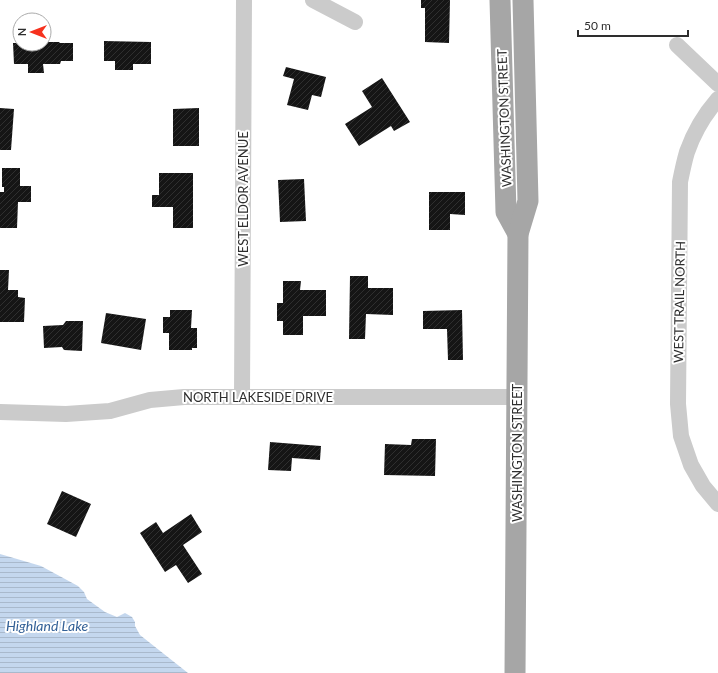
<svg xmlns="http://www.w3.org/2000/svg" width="718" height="673" font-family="Lato,sans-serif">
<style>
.water{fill:url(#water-rules)}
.building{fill:url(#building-hatch)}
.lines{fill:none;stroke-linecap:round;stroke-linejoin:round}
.minor{stroke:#cbcbcb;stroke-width:16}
.major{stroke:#a6a6a6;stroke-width:21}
.labels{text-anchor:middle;stroke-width:4;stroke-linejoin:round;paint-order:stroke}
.street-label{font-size:13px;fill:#2e2e2e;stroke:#fff}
.water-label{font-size:14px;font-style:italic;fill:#346197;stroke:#fff}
</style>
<defs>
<pattern id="water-rules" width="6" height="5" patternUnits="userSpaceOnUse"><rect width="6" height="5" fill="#c4d7ee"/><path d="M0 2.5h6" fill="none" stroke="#a9b9cc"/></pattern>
<pattern id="building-hatch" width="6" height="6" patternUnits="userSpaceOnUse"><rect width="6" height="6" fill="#151515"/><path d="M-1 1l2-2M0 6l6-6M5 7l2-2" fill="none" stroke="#2f2f2f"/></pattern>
</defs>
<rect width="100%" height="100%" fill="#fff"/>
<!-- water -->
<path class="water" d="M0,554l41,12 37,20 6,6 3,7 18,13 12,5 8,-4 7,4 3,5v4l5,9 48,38h-188z"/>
<!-- building -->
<g class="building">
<path d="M421,0h29l-1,43 -24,-1v-34h-4z"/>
<path d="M104,41l47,1v22h-18v6h-18v-9h-11z"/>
<path d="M44,42h15l1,1h13v18h-12l-1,3h-17l1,9h-16v-9h-14l-1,-21h7v1h24z"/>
<path d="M286,67l40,10 -5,20 -9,-2 -4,15 -21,-5 7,-26 -11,-3z"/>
<path d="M382,78l28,44 -16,9 -3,-5 -32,20 -14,-22 27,-17 -10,-16z"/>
<path d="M0,108l14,1 -3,41h-11z"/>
<path d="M199,108v38h-26v-37z"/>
<path d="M2,168h18v18h11v16h-13l-1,26h-17v-36h4v-5h-2z"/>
<path d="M159,173h34v55h-20v-21h-21v-12h7z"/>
<path d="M304,179l2,42 -26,1 -2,-42z"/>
<path d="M429,192h36v23l-15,-1v16h-21z"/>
<path d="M0,270h9l-1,20h10v7l7,1 -1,24h-24z"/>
<path d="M350,276h18v12h25v27l-27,-1 -1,25h-16z"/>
<path d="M283,281h18l-1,9h26v26h-23v19h-20v-14h-6v-18h6z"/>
<path d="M170,310h22l-1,18h6v20h-5v2h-23v-17h-6v-16h7z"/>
<path d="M462,310l1,50h-15l-1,-31h-24v-18z"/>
<path d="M106,313l40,6 -5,31 -40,-7z"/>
<path d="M66,321h17l-1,30 -18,-1 -2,-3 -18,1 -1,-22 20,-1z"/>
<path d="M412,439h24l-1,37 -51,-1 1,-31 26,1z"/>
<path d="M270,442l51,4 -1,14 -28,-2 -1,13 -23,-1z"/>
<path d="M62,491l29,13 -15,33 -29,-13z"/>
<path d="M191,514l11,18 -19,13 19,29 -14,9 -12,-18 -11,7 -25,-39 16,-11 7,11z"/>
</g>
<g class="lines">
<!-- minor -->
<g class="minor">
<path d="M313,0l42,22"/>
<path d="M677,45l41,39"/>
<path d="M718,99c-14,16 -24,33 -31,53 -3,10 -5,20 -7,30l-2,222 3,32 10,29 12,21 15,18"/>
<path d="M242,397l2,-397"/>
<path d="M0,412l66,2 44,-3 40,-11 34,-3h333"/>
</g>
<!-- major -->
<g class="major">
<path d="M500,0l6,212 12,22"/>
<path d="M515,673l3,-439 10,-33 -5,-201"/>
</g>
</g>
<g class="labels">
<!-- street labels -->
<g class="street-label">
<text transform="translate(504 118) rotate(-92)" y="5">WASHINGTON STREET</text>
<text transform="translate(243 199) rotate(-90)" y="5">WEST ELDOR AVENUE</text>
<text transform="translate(679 302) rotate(-89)" y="5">WEST TRAIL NORTH</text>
<text x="258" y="402">NORTH LAKESIDE DRIVE</text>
<text transform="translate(517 453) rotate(-90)" y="5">WASHINGTON STREET</text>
</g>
<!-- water labels -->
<g class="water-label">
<text x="47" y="631">Highland Lake</text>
</g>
</g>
<!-- north arrow -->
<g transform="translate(32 32) rotate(270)"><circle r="19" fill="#ffffff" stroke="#ababab"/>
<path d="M0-3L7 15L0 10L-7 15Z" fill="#f6311e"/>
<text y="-6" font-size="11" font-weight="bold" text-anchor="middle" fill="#2e2e2e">N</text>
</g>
<!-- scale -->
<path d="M578 30v6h110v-6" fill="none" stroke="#2e2e2e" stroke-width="2"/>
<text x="584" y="30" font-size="12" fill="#2e2e2e" stroke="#ffffff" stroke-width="3" paint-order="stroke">50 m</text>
</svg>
